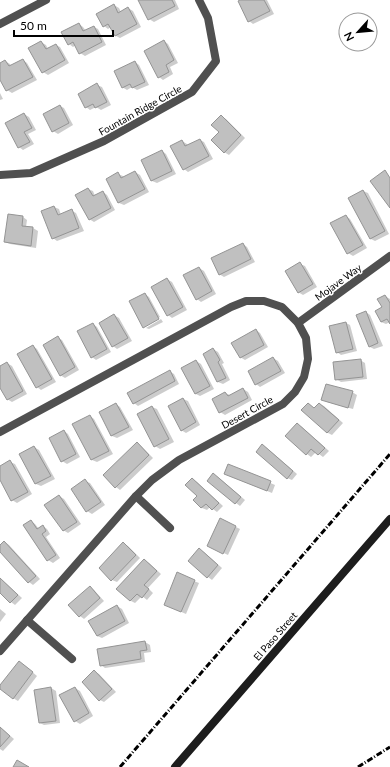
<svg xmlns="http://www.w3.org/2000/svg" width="390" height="767" font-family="Lato,sans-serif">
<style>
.shadow{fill:#0003}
.building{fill:#c0c0c0;stroke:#949494}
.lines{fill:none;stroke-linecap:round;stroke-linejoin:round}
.minor{stroke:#505050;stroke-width:8}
.secondary{stroke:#1d1d1d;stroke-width:8}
.rail{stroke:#000;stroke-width:3;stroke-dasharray:6 2 1 2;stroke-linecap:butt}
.labels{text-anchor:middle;stroke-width:3;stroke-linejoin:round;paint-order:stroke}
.street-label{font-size:10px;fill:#000;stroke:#fff}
</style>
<rect width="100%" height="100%" fill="#fff"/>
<!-- shadow -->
<g class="shadow">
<path d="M139,0h36l4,9 -25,13 -5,-3z"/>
<path d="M242,0h25l7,14 -21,10 -4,-3z"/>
<path d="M114,5l5,3 2,4 7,-4 5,3 8,16 -21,11 -4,-2 -5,-9 -3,2 -4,-3z"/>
<path d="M79,24l4,3 3,4 8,-4 4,2 8,16 -21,11 -5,-3 -4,-8 -3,2 -4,-3z"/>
<path d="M164,41l4,3 10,19 -8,4 3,7 -10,6 -4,-3z"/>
<path d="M41,42l5,3 2,4 8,-4 4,2 9,16 -21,12 -5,-3z"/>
<path d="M23,60l4,3 10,17 -25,13 -5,-3 -7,-12v-14l5,-3 5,3 1,2z"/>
<path d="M135,62l4,3 10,20 -12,5 -5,-3 -5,3 -5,-3z"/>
<path d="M97,85l5,2 9,18 -10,5 -5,-3 -6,3 -4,-3z"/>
<path d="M0,93l3,6 -3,1z"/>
<path d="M60,106l4,2 9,17 -15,9 -5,-3z"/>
<path d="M24,114l5,3 7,13 -8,4 6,10 -11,6 -4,-3z"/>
<path d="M222,117l4,2 19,19 -16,17 -5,-3 -4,-20z"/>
<path d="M200,140l4,2 9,17 -25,13 -4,-3 -2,-28 5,3 1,2z"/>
<path d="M162,151l4,3 10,20 -19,9 -5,-2 -9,-20z"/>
<path d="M135,172l5,3 9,17 -25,13 -5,-2 -12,-24 11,-5 5,2 1,2z"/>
<path d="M88,189l5,2 2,5 8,-4 4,3 8,15 -21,12 -5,-3z"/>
<path d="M363,191l5,2 21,41 -14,7 -4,-2z"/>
<path d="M54,207l5,2 2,6 11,-4 4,2 8,18 -27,10 -4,-3z"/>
<path d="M346,216l4,3 17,29 -14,8 -5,-3z"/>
<path d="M23,217l4,3 -1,7 7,1 5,3 -2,17 -26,-4 -5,-2z"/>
<path d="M243,244l4,3 8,15 -31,15 -5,-3z"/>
<path d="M300,264l5,2 12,21 -14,8 -5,-3z"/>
<path d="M199,268l5,3 12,23 -15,8 -4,-3z"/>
<path d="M167,279l5,3 15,28 -15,8 -4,-3z"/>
<path d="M145,294l4,3 11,20 -15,8v2h-1z"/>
<path d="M385,296l5,3v23l-4,2 -5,-2z"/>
<path d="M366,312l4,3 13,31 -9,3 -4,-2z"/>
<path d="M114,315l5,3 13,23 -15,8 -4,-3z"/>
<path d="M161,319l2,3 -14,7 -3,-1z"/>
<path d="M346,323l4,2 7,26 -16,4 -4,-3z"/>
<path d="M93,324l4,3 14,25 -15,8 -4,-3z"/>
<path d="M256,330l4,3 8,14 -23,13 -5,-3z"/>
<path d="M58,338l4,2 17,30 -14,8 -5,-3z"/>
<path d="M33,346l4,3 19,33 -15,8 -4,-3z"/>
<path d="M213,349l5,3 6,11 -2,1 8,16 -7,4 -5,-2 -14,-28z"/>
<path d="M273,358l5,3 7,12 -25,14 -4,-3z"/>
<path d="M360,360l5,3 2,16 -26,3 -5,-3z"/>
<path d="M196,361l5,3 13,25 -14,7 -4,-2 -14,-25z"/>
<path d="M7,363l5,3 15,28 -15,8 -5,-3 -7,-14v-18z"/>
<path d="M169,371l5,3 5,10 -41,22 -4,-3z"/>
<path d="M243,389l5,3 4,8 -27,15 -5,-3 5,-19 5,2z"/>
<path d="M352,392l5,3 -4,14 -26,-7 -4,-3z"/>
<path d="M183,399l5,2 12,24 -14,8 -5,-3z"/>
<path d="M116,404l4,3 13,23 -16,8 -5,-2 -12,-24z"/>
<path d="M308,404l7,5 4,-5 5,2 19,17 -11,12 -4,-2 -26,-23z"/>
<path d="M152,407l5,2 17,33 -14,7 -5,-3z"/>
<path d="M90,416l4,3 19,35 -16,8 -5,-2 -19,-36z"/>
<path d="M297,424l5,3 27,24 -6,6 -7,-5 -5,5 -4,-3 -20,-18z"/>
<path d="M64,431l4,3 12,23 -13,7 -5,-3z"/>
<path d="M137,443l4,3 12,12 -33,32 -4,-3 -12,-12z"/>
<path d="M262,445l5,3 30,26 -5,6 -5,-2z"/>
<path d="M34,447l5,3 16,29 -14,7 -5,-2 -15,-30z"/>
<path d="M10,462l5,2 17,30 -15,9 -5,-3 -12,-22v-11z"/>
<path d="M228,465l47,20 -3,8 -42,-17z"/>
<path d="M213,474l5,3 27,23 -5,6 -4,-3 -28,-23z"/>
<path d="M192,479l5,3 26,24 -6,6 -7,-5 -3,3 -5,-2 -8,-8 4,-4z"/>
<path d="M85,481l5,2 15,22 -13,9 -5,-3 -15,-21z"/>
<path d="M59,496l5,3 17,25 -13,9 -5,-3z"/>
<path d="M31,521l4,3 4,5 4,-3 4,3 3,5 -4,3 14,21 -7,5 -5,-3 -24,-35z"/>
<path d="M236,527l4,2 -12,26 -15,-7z"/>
<path d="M5,542l4,3 31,34 -7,6 -4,-3 -29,-32v-4z"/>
<path d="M123,543l5,3 12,12 -23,24 -5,-2z"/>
<path d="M199,550l5,2 18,16 -10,12 -4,-3z"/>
<path d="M144,560l5,3 12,11 -13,14 5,5 -6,7 -5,-4 -7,7 -4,-2 -13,-13z"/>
<path d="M0,578l22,20 -7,7 -4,-3 -11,-10z"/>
<path d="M194,581l5,2 -13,31 -16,-7z"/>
<path d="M90,587l4,3 10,11 -20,18 -4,-3z"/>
<path d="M117,606l5,3 7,14 -27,15 -5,-2z"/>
<path d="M0,609l6,5 -6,8z"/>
<path d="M145,642l5,3 1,7 -7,1 1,9 -40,6 -4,-3z"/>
<path d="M24,665l13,11 -19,25 -5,-3 -13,-11z"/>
<path d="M94,671l5,3 17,18 -12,10 -4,-2z"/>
<path d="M51,688l5,3 4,32 -16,2 -4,-2 -5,-32z"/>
<path d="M75,688l5,3 13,25 -13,8 -5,-3z"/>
<path d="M0,727l14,12 -11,12 -3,-2z"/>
</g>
<!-- building -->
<g class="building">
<path d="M138,0h34l3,6 -27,14z"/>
<path d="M240,0h24l6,11 -22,11 -10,-21z"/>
<path d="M114,4l4,9 10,-6 9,17 -22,12 -7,-12 -5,3 -7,-13z"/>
<path d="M79,23l4,8 11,-5 8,16 -23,12 -6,-12 -5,3 -7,-13z"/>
<path d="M164,40l10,20 -8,5 3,7 -11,6 -14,-27z"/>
<path d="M41,41l5,8 10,-5 9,16 -23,13 -14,-25z"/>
<path d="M23,59l10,18 -27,14 -6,-11v-17l5,-3 4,6z"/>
<path d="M135,61l10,21 -13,6 -2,-4 -8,4 -8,-17z"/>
<path d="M97,83l10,19 -12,6 -2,-4 -8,4 -7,-14z"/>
<path d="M60,105l9,18 -17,9 -9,-18z"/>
<path d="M24,113l8,15 -8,4 6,10 -12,6 -13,-25z"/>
<path d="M221,115l20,20 -17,18 -13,-13 8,-8 -8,-7z"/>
<path d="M200,139l9,17 -26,14 -13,-24 12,-6 3,6z"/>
<path d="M162,150l10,21 -21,10 -10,-21z"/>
<path d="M385,170l5,8v30l-20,-27z"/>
<path d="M135,171l10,18 -27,14 -12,-24 12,-7 3,6z"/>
<path d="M88,188l5,8 10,-5 8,17 -22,12 -14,-25z"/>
<path d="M363,190l22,41 -15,8 -22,-41z"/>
<path d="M54,206l4,9 14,-6 7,19 -27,11 -11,-28z"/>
<path d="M8,214l15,2 -1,10 11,1 -2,19 -27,-4z"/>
<path d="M346,215l17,30 -16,9 -17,-31z"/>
<path d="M243,243l8,16 -32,16 -8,-17z"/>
<path d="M300,262l13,22 -15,9 -13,-22z"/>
<path d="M199,267l13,24 -16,9 -13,-25z"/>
<path d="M167,278l16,29 -16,9 -16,-29z"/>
<path d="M145,293l14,26 -16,9 -14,-27z"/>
<path d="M385,295l5,8v21l-3,-5 -6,3 -6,-11 7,-4 -5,-8z"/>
<path d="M366,311l12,32 -9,4 -13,-32z"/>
<path d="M114,314l14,24 -16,9 -13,-24z"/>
<path d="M346,322l7,27 -17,4 -7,-27z"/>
<path d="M93,323l14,26 -16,9 -14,-27z"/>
<path d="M256,329l8,16 -24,13 -9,-15z"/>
<path d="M58,336l17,31 -15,9 -17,-31z"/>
<path d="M33,345l19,34 -16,9 -19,-34z"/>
<path d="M213,348l7,12 -2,2 8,16 -9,4 -14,-28z"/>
<path d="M273,357l8,14 -26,14 -7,-14z"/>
<path d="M361,359l2,18 -28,3 -2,-18z"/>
<path d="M196,360l14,26 -15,8 -14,-26z"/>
<path d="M7,362l16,29 -16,9 -7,-12v-22z"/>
<path d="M170,370l5,11 -42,23 -6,-11z"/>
<path d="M326,384l27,7 -5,17 -27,-8z"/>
<path d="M243,388l5,10 -29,15 -7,-14 13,-7 3,4z"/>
<path d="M183,398l13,24 -15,9 -13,-25z"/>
<path d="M116,403l13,24 -18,9 -12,-24z"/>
<path d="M308,403l6,5 5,-5 20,17 -12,13 -26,-23z"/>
<path d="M152,406l17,33 -15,8 -17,-33z"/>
<path d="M90,415l19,36 -18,9 -19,-36z"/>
<path d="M297,423l28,25 -7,7 -7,-6 -5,6 -21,-19z"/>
<path d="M64,430l12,24 -15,8 -12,-24z"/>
<path d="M137,442l12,13 -34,33 -12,-13z"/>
<path d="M262,444l31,27 -6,8 -31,-27z"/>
<path d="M34,446l17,30 -16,8 -16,-30z"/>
<path d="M10,460l18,32 -17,9 -11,-21v-14z"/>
<path d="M228,464l43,17 -4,10 -43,-17z"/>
<path d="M213,473l28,24 -6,7 -28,-23z"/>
<path d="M192,478l27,25 -7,7 -6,-6 -5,4 -8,-8 4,-4 -12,-11z"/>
<path d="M85,479l16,23 -15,10 -15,-23z"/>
<path d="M59,495l18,27 -14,9 -19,-26z"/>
<path d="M220,518l16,8 -13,28 -16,-8z"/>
<path d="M31,520l6,9 6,-4 3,6 -4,3 14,21 -9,6 -24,-36z"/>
<path d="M4,541l32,35 -8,7 -28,-31v-7z"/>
<path d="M123,542l13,13 -25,26 -12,-13z"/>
<path d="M199,548l19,17 -11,13 -19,-17z"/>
<path d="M144,559l13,12 -13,14 5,4 -7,9 -5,-4 -7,7 -14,-12z"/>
<path d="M177,572l18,8 -14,32 -17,-7z"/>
<path d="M0,578l18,17 -8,8 -10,-10z"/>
<path d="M90,586l10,12 -21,19 -11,-12z"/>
<path d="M117,605l8,16 -28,15 -9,-15z"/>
<path d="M145,641l2,9 -7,1 1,8 -41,7 -3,-17z"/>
<path d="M19,661l14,11 -20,27 -13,-10v-4z"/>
<path d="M94,670l18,19 -13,12 -17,-19z"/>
<path d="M51,687l5,34 -17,2 -5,-33z"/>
<path d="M75,687l14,26 -15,9 -15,-27z"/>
<path d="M0,727l10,9 -10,11z"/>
<path d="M17,760l12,7h-16z"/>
</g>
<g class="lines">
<!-- minor -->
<g class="minor">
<path d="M0,24l46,-24"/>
<path d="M0,175l31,-2 73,-32 88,-49 24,-31 -8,-43 -9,-18"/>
<path d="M298,323l92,-67"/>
<path d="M0,432l231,-125 15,-6h18l18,6 16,16 8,15 2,21 -4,18 -9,15 -12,12 -104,56 -27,20 -16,16 -136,155"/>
<path d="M136,496l34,32"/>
<path d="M27,620l45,39"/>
</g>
<!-- secondary -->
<path class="secondary" d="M175,767l215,-248"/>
<!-- rail -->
<g class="rail">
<path d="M120,767l270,-313"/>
<path d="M358,767l32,-20"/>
</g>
</g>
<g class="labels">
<!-- street labels -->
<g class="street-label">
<text transform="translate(140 110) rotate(-29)" y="4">Fountain Ridge Circle</text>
<text transform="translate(338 282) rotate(-36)" y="4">Mojave Way</text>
<text transform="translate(247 412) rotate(-29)" y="4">Desert Circle</text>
<text transform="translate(275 636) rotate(-49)" y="4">El Paso Street</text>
</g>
</g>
<!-- north arrow -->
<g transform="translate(358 32) rotate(243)"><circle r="19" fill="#ffffff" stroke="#999999"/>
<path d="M0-3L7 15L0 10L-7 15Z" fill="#000000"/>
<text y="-6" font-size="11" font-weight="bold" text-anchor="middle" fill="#000000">N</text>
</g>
<!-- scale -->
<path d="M14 30v6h99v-6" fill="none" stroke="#000000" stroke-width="2"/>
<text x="20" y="30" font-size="12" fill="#000000" stroke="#ffffff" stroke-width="3" paint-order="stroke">50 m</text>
</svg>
